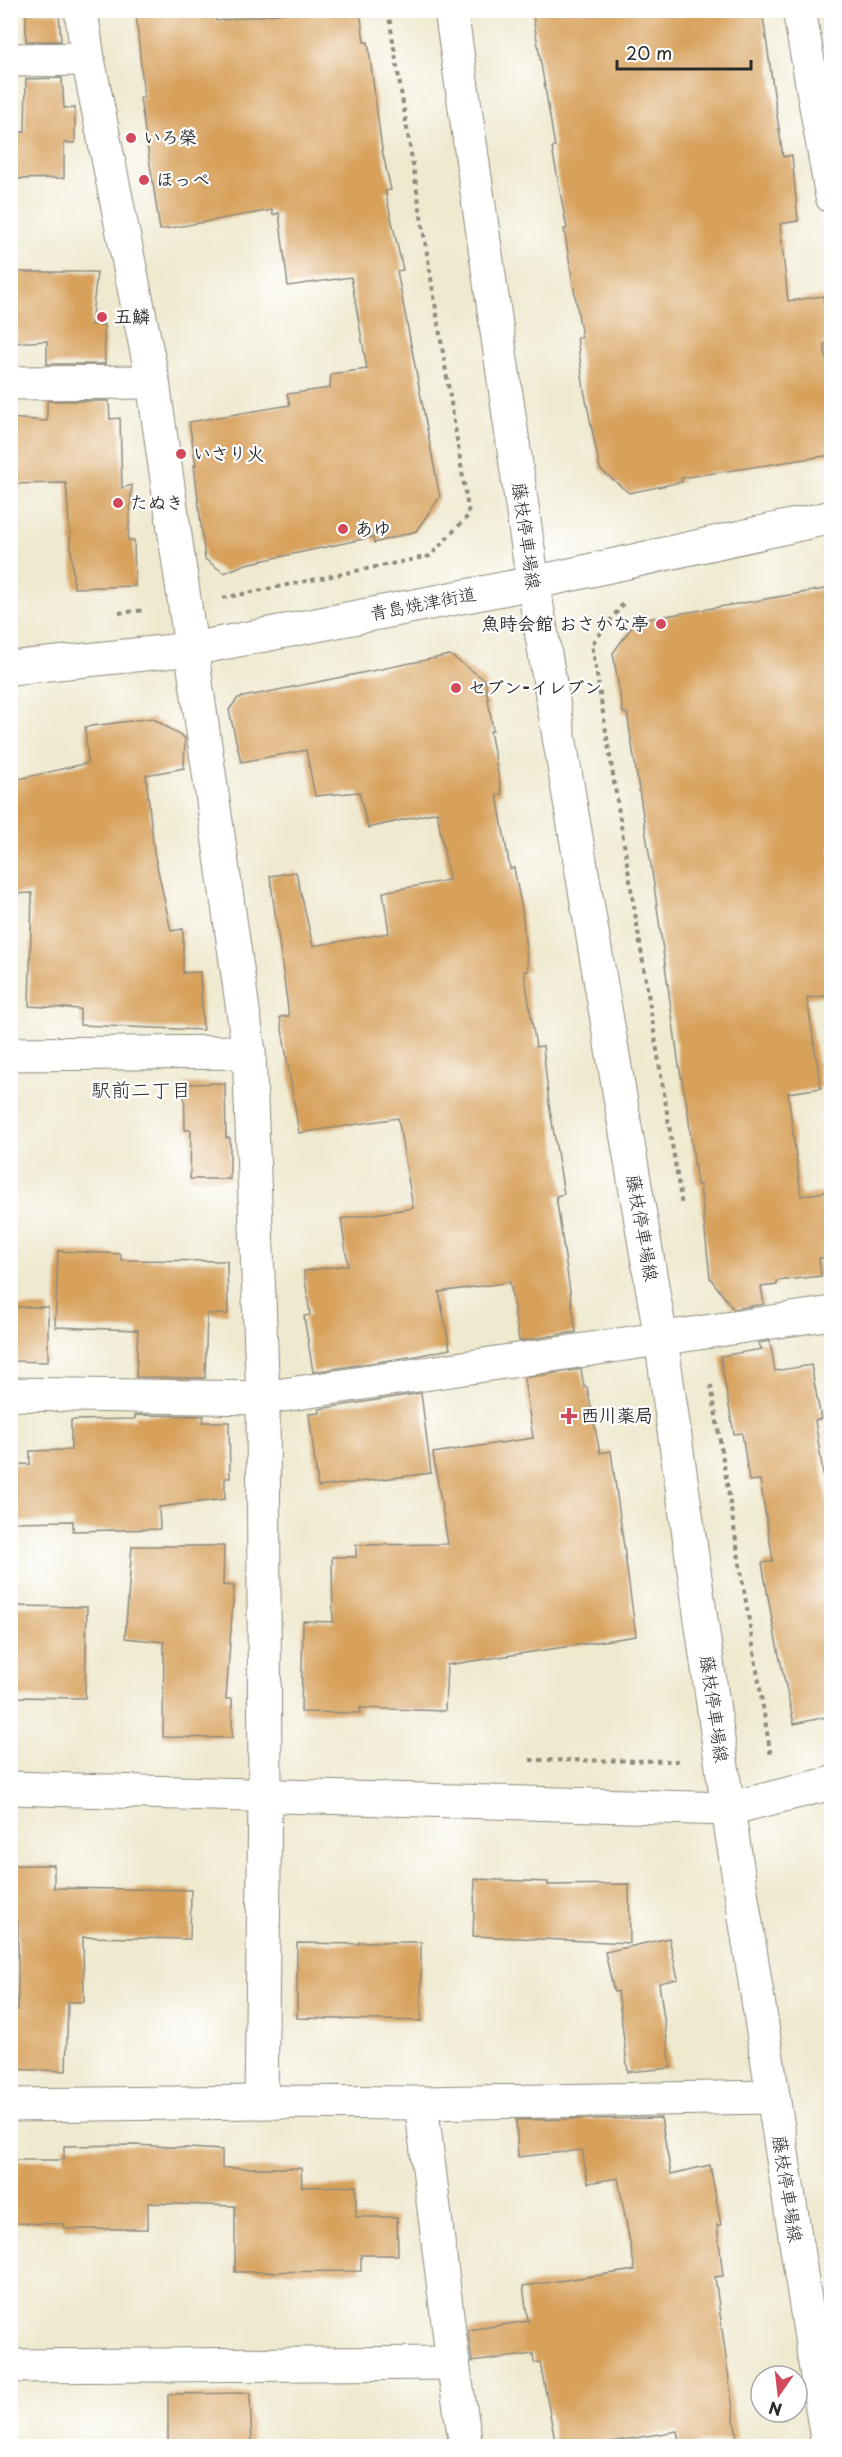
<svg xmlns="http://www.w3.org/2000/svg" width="842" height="2457" font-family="'Playpen Sans','Klee One',sans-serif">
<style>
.building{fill:#d7a15b}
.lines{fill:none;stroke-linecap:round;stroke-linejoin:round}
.minor-casing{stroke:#8d8a7d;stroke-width:35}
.major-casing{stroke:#8d8a7d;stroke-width:35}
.path{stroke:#8d8a7d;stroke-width:4;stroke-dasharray:4.5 4.5;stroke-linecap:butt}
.minor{stroke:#fff;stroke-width:33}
.major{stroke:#fff;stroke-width:33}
.poi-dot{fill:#d1495b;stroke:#fff;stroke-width:2}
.labels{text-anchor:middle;stroke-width:4.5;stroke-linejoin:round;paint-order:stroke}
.poi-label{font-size:18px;font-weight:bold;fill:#2b2b2b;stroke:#fff;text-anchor:start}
.street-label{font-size:18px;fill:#2b2b2b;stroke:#fff}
.neighbourhood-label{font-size:20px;fill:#2b2b2b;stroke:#fff}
</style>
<rect width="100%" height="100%" fill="#fff"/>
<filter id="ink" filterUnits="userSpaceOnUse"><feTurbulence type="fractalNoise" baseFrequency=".0167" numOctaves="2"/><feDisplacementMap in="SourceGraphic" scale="12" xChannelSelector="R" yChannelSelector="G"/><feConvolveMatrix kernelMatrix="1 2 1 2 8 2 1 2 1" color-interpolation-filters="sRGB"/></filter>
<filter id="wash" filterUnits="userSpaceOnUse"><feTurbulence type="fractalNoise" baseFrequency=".008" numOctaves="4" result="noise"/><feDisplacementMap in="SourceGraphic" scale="24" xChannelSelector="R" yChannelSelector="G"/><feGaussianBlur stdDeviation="1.35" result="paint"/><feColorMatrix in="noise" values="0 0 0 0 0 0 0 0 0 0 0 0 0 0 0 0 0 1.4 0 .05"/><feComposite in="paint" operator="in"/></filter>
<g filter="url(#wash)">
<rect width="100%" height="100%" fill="#efe9cf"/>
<g id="blocks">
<!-- building -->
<g class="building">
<path d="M171,10h44l1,11 69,-8v-3h75l4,32h4l14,108 9,40 -6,1 18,79 -6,1 43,226 -24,34 -42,12 -1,-6 -127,27 -22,9 -19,-14 -11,-94h2l-7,-43 101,-17 -3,-11 43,-6 1,-14 36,-5 -16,-92 -63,9 -9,-73 -6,2 -1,-5 -112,20 -20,-132h4l-8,-84z"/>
<path d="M532,10h230l21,147 9,-2 6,66 -18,3 8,77 35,-5 7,47 -6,1 7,40v71l-150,23 1,4 -53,11 -29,-24 -16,-79 -7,-53h5l-18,-108h3l-15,-81 3,-1z"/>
<path d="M26,11l33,2 2,28h-35z"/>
<path d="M62,78l2,30h11v35h-11v35l-52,1 -1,-47h14l1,-53z"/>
<path d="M10,272h87l-6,53h13l1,39h-58v-23l-37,2z"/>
<path d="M47,401h62l1,18 10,-1 2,70 10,-3 -4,55h6l1,46 -61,2 -8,-105 -56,1v-66l37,3z"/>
<path d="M831,588v407l-24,3 14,90 -33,5 13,103 30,-5v66l-12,1 2,18 -44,5v4l-16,2 3,17 -31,5 -23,-31 -10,-93h-3l-10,-79 -8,-40 -25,-181 -27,-172h-4l-10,-60 23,-32z"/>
<path d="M450,655l35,25 8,50 -3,1 12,63 -5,1 13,74 4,-1 8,42 6,61h-4l12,76 7,-1 6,58 15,90 -8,2 20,136 -57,9 -9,-59 -71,10 11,57 -34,7 -103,16 -9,-56 6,-1 -6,-44 44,-6 -7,-46 72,-11 -15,-90 -99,15 -19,-116 9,-1 -19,-140 26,-4 17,74 76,-13 -6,-41 66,-12 -12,-68 -69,16 -9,-36 -44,4 -9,-46 -65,12 -12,-52 9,-12z"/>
<path d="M152,718l33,20 -1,30 -38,7 8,77 17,79 12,-2v44l17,-1 3,58 -123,-5v-16l-51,-3 3,-113 -22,1v-113l78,-18 -3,-36z"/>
<path d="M225,1083l1,55h4v41h-40l1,-49h-6l-1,-46z"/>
<path d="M58,1251l63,3v6l106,1 1,53h-21l-2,64 -69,-1 2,-47 -83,-3z"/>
<path d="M10,1307h38v55l-38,-1z"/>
<path d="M770,1341l5,30 36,-6 10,54 -6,1 16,106v190l-37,8 -19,-88 -13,-73 11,-2 -13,-81 -11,1 -7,-48 -8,1 -14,-78 42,-7 -4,-6z"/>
<path d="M581,1369l3,18h3l13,66 11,-2 25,185 -189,29 -2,46 -85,-3v5l-59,-1 2,-91 30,1 -1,-65h24v-12l92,-1 -15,-91 100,-15 -9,-60z"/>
<path d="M421,1393l10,80 -113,14 -9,-73 11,-1 -1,-4z"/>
<path d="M135,1415l69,1 -1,6h26l1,56h-5v21l-66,8 1,22 -87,2v-10l-63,1v-57l20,-1v-13l41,-1v-30l64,-1z"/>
<path d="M132,1546h92l-1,39 11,1 -8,113h6v39l-69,-1 1,-95 -39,-4z"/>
<path d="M10,1606l77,1 -2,91 -75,-1z"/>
<path d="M10,1865h44v23l137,2 -1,49 -107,-2 1,65h-16l-2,69 -56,-2 2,-59h6v-88l-8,1z"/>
<path d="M475,1879l73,3v3l81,-1 1,59 -157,-7z"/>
<path d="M669,1938l9,41 -19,4 12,85 -43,4 -10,-81 -4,1 -9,-40z"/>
<path d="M359,1942h62v79l-124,-3v-75l62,1z"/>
<path d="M661,2118l10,56 39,-9 11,60h-4l6,51 -8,1 22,162 -57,7 -3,-15 -91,15h-30l-16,-84 -6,1 -1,-9 -61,8 -4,-32 60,-9 -5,-35 112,-16 -17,-92 -30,5 -6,-33 -64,7 -2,-37z"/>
<path d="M136,2145l86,5v18h79l1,19 54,-1v31h41l1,38h-37v16l-126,1v-66l-87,-3v26h-84v-5l-54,-1v-63h54v-14z"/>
<path d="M250,2393l2,53h-84v-52z"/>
</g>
</g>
</g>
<g filter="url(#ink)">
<use href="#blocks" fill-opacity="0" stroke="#8d8a7d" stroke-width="1.5"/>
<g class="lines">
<defs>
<g id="minor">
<path d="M81,10l7,49 65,323 96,670 14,346 2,397 -4,307"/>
<path d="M799,10l33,187"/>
<path d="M10,60l78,-1"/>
<path d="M10,383l143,-1"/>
<path d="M10,1054l239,-2"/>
<path d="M10,1394l253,4 569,-85"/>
<path d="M10,1788l718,21 104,-26"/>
<path d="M421,2103l352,-6"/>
<path d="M10,2105l251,-3 160,1 32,260 13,83"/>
<path d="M10,2366l443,-3"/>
</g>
<g id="major">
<path d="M451,10l82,573 128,756 67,470 100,637"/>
<path d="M10,668l182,-19 341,-66 299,-66"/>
</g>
</defs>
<!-- minor casing -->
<use href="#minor" class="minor-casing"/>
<!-- major casing -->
<use href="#major" class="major-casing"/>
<!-- path -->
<g class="path">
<path d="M223,598l207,-42 39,-41 -81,-505"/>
<path d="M623,604l-31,40 90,562"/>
<path d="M119,613l26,-3"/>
<path d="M711,1385l60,372"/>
<path d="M530,1760l152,1"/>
</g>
<!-- minor -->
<use href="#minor" class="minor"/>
<!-- major -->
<use href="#major" class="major"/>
</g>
</g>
<!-- markers -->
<g class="poi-dot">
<circle cx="131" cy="138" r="6"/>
<circle cx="144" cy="180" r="6"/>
<circle cx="102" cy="317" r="6"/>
<circle cx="181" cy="454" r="6"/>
<circle cx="118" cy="503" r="6"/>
<circle cx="343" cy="529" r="6"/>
<circle cx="661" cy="624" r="6"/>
<circle cx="456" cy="688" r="6"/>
<path d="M566 1407h6v6h6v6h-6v6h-6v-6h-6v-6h6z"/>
</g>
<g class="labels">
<!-- poi labels -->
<g class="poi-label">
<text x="143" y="144">いろ榮</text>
<text x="156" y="186">ほっぺ</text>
<text x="114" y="323">五鱗</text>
<text x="193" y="460">いさり火</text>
<text x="130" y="509">たぬき</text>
<text x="355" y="535">あゆ</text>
<text x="649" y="630" text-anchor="end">魚時会館 おさかな亭</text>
<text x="468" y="694">セブン-イレブン</text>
<text x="581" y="1422">西川薬局</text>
</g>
<!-- street labels -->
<g class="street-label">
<text transform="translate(526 536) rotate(82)" y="6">藤枝停車場線</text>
<text transform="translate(423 604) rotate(-11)" y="6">青島焼津街道</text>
<text transform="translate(642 1228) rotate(80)" y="6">藤枝停車場線</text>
<text transform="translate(714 1709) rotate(82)" y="6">藤枝停車場線</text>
<text transform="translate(787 2189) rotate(81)" y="6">藤枝停車場線</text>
</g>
<!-- neighbourhood labels -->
<g class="neighbourhood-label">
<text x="141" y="1097">駅前二丁目</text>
</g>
</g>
<!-- margin -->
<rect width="842" height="2457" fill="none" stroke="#fff" stroke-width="36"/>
<!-- north arrow -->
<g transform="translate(779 2394) rotate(194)"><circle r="28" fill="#ffffff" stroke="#aaaaaa" stroke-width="1.5"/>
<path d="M0-4.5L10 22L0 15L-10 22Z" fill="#d1495b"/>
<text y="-9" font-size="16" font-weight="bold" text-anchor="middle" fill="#2b2b2b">N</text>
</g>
<!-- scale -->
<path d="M617 60v9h134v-9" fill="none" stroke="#2b2b2b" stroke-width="3"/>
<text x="626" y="60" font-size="18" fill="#2b2b2b" stroke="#ffffff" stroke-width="4.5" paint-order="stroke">20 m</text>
</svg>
